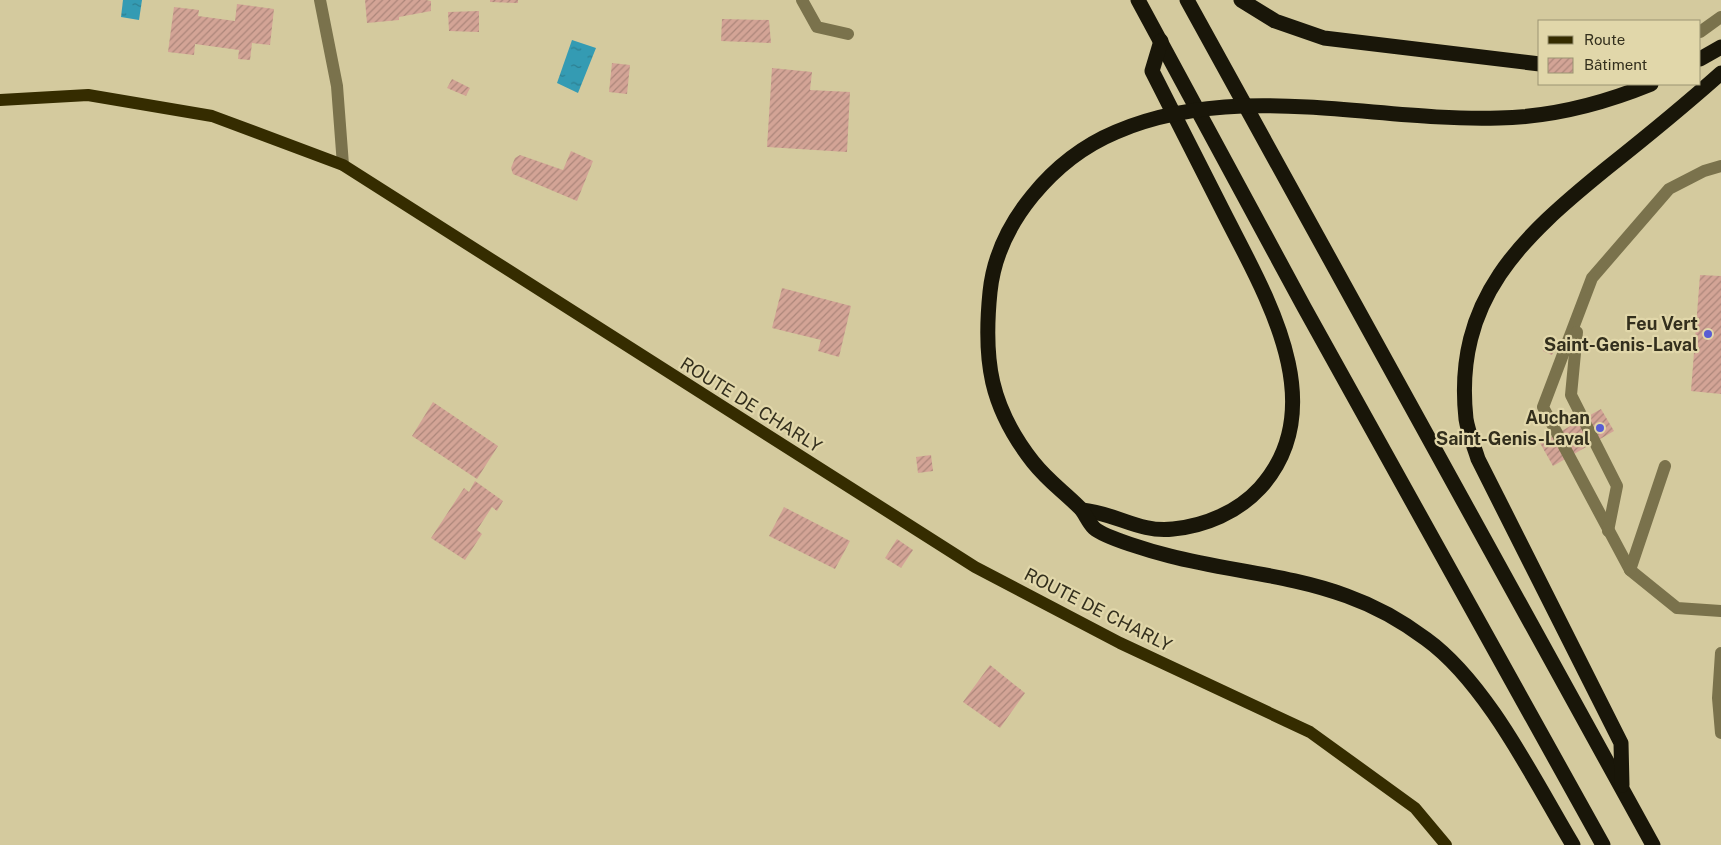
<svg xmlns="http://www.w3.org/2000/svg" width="1721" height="845" font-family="'Public Sans',sans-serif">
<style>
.water{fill:url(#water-ripples)}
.building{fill:url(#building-hatch)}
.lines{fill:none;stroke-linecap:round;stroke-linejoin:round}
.minor{stroke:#7a724c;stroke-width:12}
.major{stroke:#352c00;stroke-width:12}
.highway{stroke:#191609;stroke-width:15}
.poi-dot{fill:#585cd4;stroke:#e1d7aa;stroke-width:2}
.labels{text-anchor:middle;stroke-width:4.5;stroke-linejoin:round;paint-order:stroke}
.poi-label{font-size:18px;font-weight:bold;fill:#332f1d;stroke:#e1d7aa;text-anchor:end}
.street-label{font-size:18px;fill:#332f1d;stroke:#e1d7aa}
</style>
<defs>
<pattern id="water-ripples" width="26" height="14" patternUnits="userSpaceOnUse" patternTransform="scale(1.25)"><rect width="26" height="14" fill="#349bb3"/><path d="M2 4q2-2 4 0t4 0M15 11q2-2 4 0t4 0" fill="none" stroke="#2d7f91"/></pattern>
<pattern id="building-hatch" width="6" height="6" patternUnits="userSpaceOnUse" patternTransform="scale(1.25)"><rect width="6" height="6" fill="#d3a496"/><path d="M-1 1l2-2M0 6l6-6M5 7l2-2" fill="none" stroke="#ac867a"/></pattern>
</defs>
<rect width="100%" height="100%" fill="#d4ca9e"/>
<!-- water -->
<g class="water">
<path d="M123,0h19l-3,20 -18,-3z"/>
<path d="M572,40l24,8 -18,45 -21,-10z"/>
</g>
<!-- building -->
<g class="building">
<path d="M365,0h61l5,1v10l-32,6v3l-32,3z"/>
<path d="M490,0h28v3l-28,-1z"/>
<path d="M237,4l37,5 -4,36 -18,-2 -2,17 -12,-1 1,-9 -44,-6 -1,11 -26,-3 6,-45 25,3 -1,6 37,5z"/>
<path d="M479,11v21l-30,-1 -1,-19z"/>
<path d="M722,19l47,1 2,23 -50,-2z"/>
<path d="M612,63l18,2 -3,29 -18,-2z"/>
<path d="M772,68l40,4 -2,18 40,2 -3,60 -80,-5z"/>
<path d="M452,79l18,9 -4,8 -19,-8z"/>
<path d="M571,151l22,10 -16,40 -64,-27 -2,-6 4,-10 5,-3 43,15z"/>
<path d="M1700,275l21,1v118l-30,-3z"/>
<path d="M782,288l69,18 -12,51 -21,-6 3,-11 -49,-12z"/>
<path d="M1550,336l9,5 -7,14 -9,-4z"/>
<path d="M433,402l65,44 -21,33 -65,-43z"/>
<path d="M1601,409l13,22 -61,35 -13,-23z"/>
<path d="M931,455l2,16 -15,2 -2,-16z"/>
<path d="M475,481l28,20 -6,10 -5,-4 -15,23 5,4 -17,26 -34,-22 33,-50 5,4z"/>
<path d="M784,507l66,34 -15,28 -66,-33z"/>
<path d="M897,539l16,11 -12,18 -16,-10z"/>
<path d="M990,665l35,28 -25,35 -37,-26z"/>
</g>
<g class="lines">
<!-- minor -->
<g class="minor">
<path d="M320,0l17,86 6,79"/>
<path d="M802,0l15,27 31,7"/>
<path d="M1700,32l21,-15"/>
<path d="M1721,166l-17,5 -35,18 -77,89 -49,129 87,163 47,38 44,3"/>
<path d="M1577,332l-6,63 46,91 -9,45"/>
<path d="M1630,570l35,-104"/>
<path d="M1721,653l-3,45 3,35"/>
</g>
<!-- major -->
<path class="major" d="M0,100l88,-5 124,21 131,49 632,402 145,76 190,89 105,76 31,37"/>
<!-- highway -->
<g class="highway">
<path d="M1138,0l166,307 299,538"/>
<path d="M1187,0l466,845"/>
<path d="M1241,0l34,21 49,17 216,26"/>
<path d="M1700,59l21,-12"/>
<path d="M1082,510c34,3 57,23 91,19 32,-3 65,-17 87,-41 74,-82 5,-194 -36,-275 -24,-48 -48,-95 -72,-142l9,-30"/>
<path d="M1622,785l-1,-42 -143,-284c-4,-13 -10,-27 -12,-40 -13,-120 56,-182 141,-251 39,-31 77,-62 114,-95"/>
<path d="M1573,845c-39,-65 -86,-162 -147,-206 -24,-18 -51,-33 -79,-43 -56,-21 -119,-25 -177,-40 -16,-4 -65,-18 -76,-28 -6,-6 -9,-15 -14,-20 -18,-18 -31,-26 -47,-46 -43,-55 -50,-101 -43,-170 7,-69 64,-134 126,-160 122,-52 257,-10 383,-14 53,-1 103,-14 152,-34"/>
</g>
</g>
<!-- markers -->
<g class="poi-dot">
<circle cx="1708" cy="334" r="5"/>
<circle cx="1600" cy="428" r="5"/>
</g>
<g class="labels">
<!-- poi labels -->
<g class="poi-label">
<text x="1698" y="330">Feu Vert<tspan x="1698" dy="21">Saint-Genis-Laval</tspan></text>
<text x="1590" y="424">Auchan<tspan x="1590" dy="21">Saint-Genis-Laval</tspan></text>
</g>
<!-- street labels -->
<g class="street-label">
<text transform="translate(751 405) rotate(32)" y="6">ROUTE DE CHARLY</text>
<text transform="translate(1098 610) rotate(27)" y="6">ROUTE DE CHARLY</text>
</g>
</g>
<!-- legend -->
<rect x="1538" y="20" width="162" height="65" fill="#e1d7aa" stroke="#9b9472"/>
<rect x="1548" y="36" width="25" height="8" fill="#352c00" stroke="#9b9472"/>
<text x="1584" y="45" font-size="15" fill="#332f1d">Route</text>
<rect x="1548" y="58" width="25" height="15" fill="url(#building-hatch)" stroke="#9b9472"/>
<text x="1584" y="70" font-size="15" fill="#332f1d">Bâtiment</text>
</svg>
